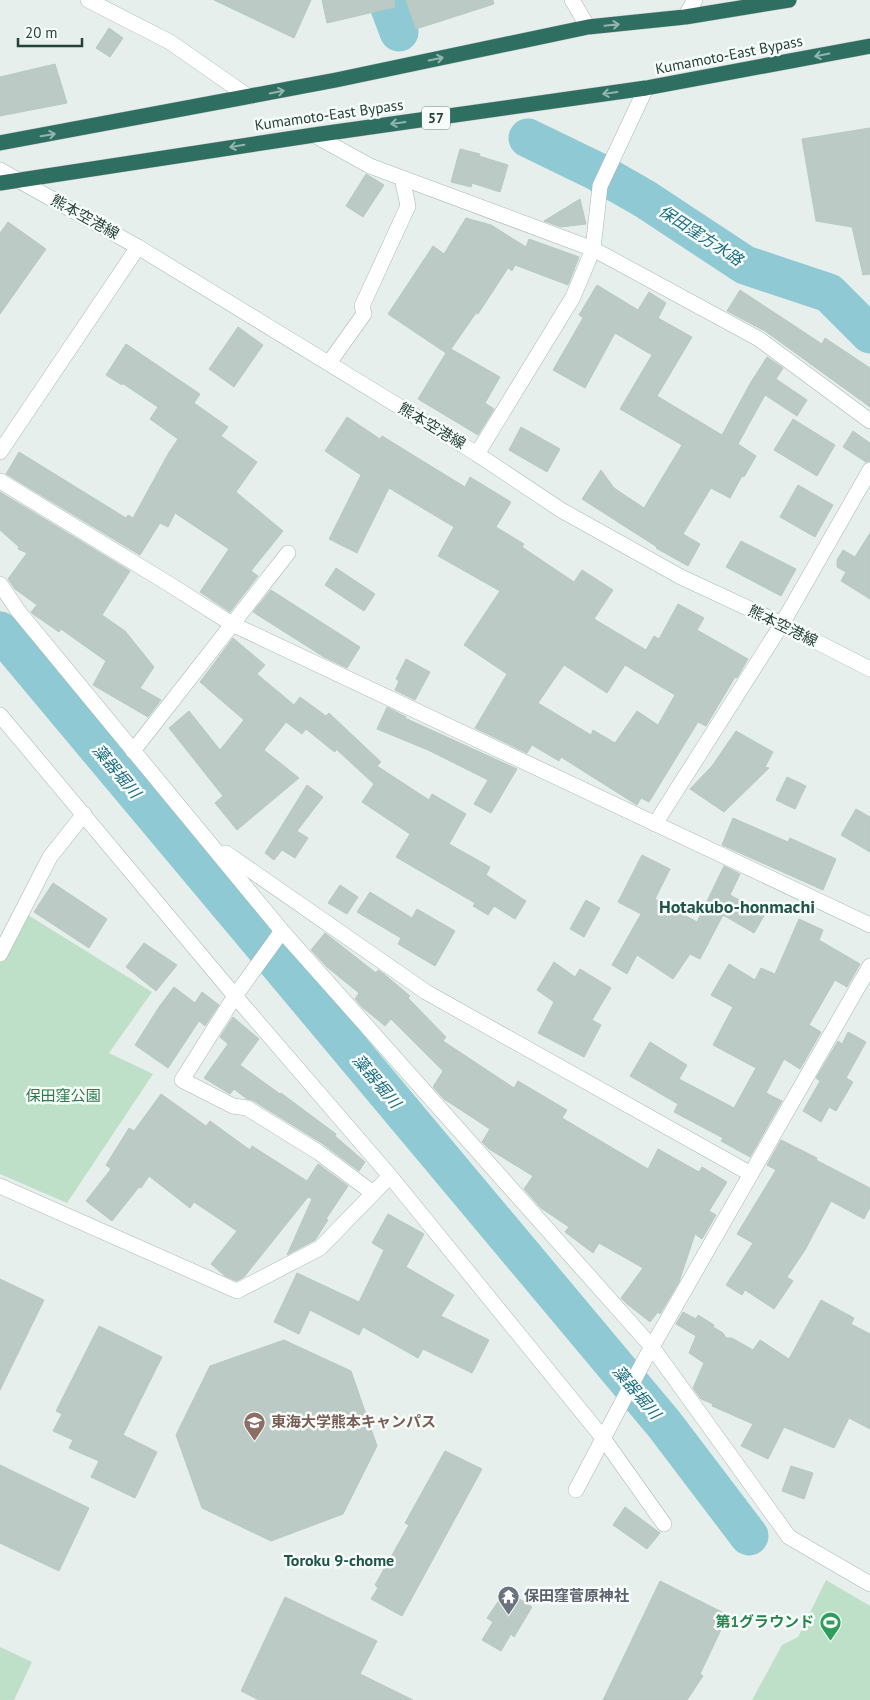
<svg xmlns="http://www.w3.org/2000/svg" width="870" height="1700" font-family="'PT Sans','Noto Sans JP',sans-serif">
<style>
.green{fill:#bfe0c8}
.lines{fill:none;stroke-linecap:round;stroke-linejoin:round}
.river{stroke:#8ec9d4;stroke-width:39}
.building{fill:#bbcac4;stroke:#b8c9c2;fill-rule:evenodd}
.street-casing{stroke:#a8b8b2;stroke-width:16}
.secondary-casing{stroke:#a4bbb3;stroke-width:16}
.highway-casing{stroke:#c2cac8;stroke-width:16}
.street{stroke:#fff;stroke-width:15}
.secondary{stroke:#fff;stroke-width:15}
.highway{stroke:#2f6f62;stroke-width:15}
.oneway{stroke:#93b5ae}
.labels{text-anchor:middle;stroke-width:5;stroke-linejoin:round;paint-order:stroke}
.shield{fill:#f7fbf9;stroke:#637a73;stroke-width:1}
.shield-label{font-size:14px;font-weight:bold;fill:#24423a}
.street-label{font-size:15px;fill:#24423a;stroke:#f7fbf9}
.park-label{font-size:15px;fill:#2d7a4b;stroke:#f7fbf9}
.education-label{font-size:15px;font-weight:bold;fill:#785e54;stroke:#f7fbf9;text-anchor:start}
.worship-label{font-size:15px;font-weight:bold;fill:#5b616d;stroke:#f7fbf9;text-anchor:start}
.leisure-label{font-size:15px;font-weight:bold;fill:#27864d;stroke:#f7fbf9;text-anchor:end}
.water-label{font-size:16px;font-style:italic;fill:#1c6f80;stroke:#f7fbf9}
.neighbourhood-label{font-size:16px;font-weight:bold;fill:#1f5548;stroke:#f7fbf9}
.quarter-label{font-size:18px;font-weight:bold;fill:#1f5548;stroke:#f7fbf9}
</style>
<rect width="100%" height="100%" fill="#e6efeb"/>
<!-- green -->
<g class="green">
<path d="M28,915l124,77 -43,61 44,21 -86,129 -67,-29v-212z"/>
<path d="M826,1580l44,26v94h-118l30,-55 16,-8z"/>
<path d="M0,1647l32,15 -18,38h-14z"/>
</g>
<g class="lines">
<!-- river -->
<g class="river">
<path d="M387,0l12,32"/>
<path d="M528,138l68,33 49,28 100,66 84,28 41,41"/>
<path d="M0,631l664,793 85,112"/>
</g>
</g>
<!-- building -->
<g class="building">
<path d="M214,0h97l-17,38z"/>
<path d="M322,0h72l1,7 -68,16z"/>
<path d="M406,0h87l1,4 -78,25z"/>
<path d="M109,28l14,10 -13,19 -14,-9z"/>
<path d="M55,64l12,39 -67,13v-39z"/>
<path d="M870,128v146l-7,1 -11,-48 -36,-6 -14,-82z"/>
<path d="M460,149l20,5 -1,2 29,9 -8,27 -28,-9 -1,4 -20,-5z"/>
<path d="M366,174l18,11 -21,32 -17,-11z"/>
<path d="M580,199l6,25 -25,3 -17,-6z"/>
<path d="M466,218l25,7 35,22 3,-8 50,18 -11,28 -53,-20 -3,6 -4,-3 -30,46 -2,-1 -25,36 49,28 -15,26 9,6 -16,26 -60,-36 28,-46 -58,-39 45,-68 11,8z"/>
<path d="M8,222l38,27 -46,65v-81z"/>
<path d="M597,285l41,25 11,-18 17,11 -8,15 34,19 -35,59 65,39 29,-53 16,-25 16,11 -7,11 31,21 -10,16 -32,-21 -27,49 18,12 -12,21 -2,-1 -12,22 -19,-10 -28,46 17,10 -12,22 -32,-18 1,-1 -75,-48 19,-29 13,18 30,20 38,-63 -62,-36 32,-54 -37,-22 -30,55 -32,-18 30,-52 -4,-3z"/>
<path d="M740,290l82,54 3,-6 45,30v39l-105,-76 -38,-20z"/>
<path d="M238,327l25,18 -29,42 -25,-18z"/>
<path d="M126,344l74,50 -6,9 34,24 -7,9 36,26 -21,30 47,39 -32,40 7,5 -28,36 -30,-20 29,-43 -54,-36 -7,14 -8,-4 -20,32 -134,-81 13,-22 107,66 2,-3 5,3 35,-64 10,-15 -28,-20 8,-12 -36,-24v2l-16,-10z"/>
<path d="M347,417l33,22 2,-3 83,51 5,-10 41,25 -15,25 28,17 -2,3 52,35 8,-12 31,20 -19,29 52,31 8,-14 5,3 19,-35 26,14 -7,12 51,29 -11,19 -2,-1 -29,49 -8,-4 -49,80 -8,-4 -4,7 -76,-48 -2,4 -27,-16 -5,8 -52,-25 32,-54 -43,-29 36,-54 -62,-35 16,-29 -65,-39 -32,65 -28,-14 32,-64 -36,-24zM564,665l43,28 18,-28 50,30 -17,30 -21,-14 -22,32 -22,-13 -2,5 -53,-32z"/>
<path d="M793,419l42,26 -18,31 -43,-26z"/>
<path d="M521,427l39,22 -13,23 -38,-22z"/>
<path d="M853,431l17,12v18l-4,1 -23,-15z"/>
<path d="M798,485l35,20 -18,32 -35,-20z"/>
<path d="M0,492l130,79 -28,44 23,16 29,36 -14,21 21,12 -13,17 -55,-32 13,-24 -45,-32 -2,3 -26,-18 -2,-2 6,-7 -22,-16 -7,-10 19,-26 -9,-4 1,-2 -19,-17z"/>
<path d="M870,533v66l-29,-18 5,-9 -9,-5v-7l6,-10 12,7z"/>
<path d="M741,541l55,28 -15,27 -55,-29z"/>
<path d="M336,568l39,26 -11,17 -39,-26z"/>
<path d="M271,590l89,57 -13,21 -23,-11 -71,-45z"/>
<path d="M233,638l32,27 -8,9 37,31 6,-8 26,19 3,-3 52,49 -4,4 52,34 3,-6 34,20 -17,30 41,23 -4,8 40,26 -11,18 -21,-13 -6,9 -15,-9 2,-3 -79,-46 14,-23 -48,-32 12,-18 -38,-35 -1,3 -3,-2 -26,-21 -4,5 -16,-12 -22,28 35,28 -62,52 -22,-27 8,-7 -54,-68 20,-17 31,39 24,-30 -44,-38z"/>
<path d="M406,659l24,13 -15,28 -20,-10 4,-9 -3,-2z"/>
<path d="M387,707l19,10 -1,1 112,51 -26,44 -17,-9 14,-24 -60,-30 -51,-21z"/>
<path d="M736,731l37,21 -8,15 4,1 -45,44 -34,-23 22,-23z"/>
<path d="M787,777l19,9 -11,23 -19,-9z"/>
<path d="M307,785l16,12 -26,34 11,7 -13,20 -13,-8 -8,10 -9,-7z"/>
<path d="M856,809l14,8v35l-29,-17z"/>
<path d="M733,818l55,24 2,-4 46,21 -13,31 -101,-45z"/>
<path d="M642,855l28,14 -15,30 42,23 27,-56 16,8 -10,21 35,19 -11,19 -31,-18 -23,44 -10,-5 -17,25 -36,-24 -10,19 -15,-9 29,-51 -23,-12z"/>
<path d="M53,883l54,36 -18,29 -55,-36z"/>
<path d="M340,885l18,12 -11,17 -19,-11z"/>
<path d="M370,892l42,26 5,-9 38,22 -20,35 -37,-22 3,-6 -44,-26z"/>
<path d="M586,900l14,8 -16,29 -14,-8z"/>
<path d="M799,919l24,11 -4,10 41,24 -13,23 -12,-7 -26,45 12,7 -21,37 -16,-10 -18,34 16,8 -32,56 -29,-16 2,-3 -49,-26 4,-8 -48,-28 20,-34 37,23 -8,14 55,29 22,-40 -43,-23 20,-38 -22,-12 18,-31 26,16 6,-12 14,6z"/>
<path d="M325,933l51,40 2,-3 6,4 26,22 -2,2 38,39 -3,4 71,47 4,-7 49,29 -5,8 86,51 10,-20 41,23 3,-5 25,15 -18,29 7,4 -14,24 -7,-5 -16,48 -19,32 -2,-2 -8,10 -23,-18 -6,-6 22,-30 -44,-25 -6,10 -28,-21 4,-5 -28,-19 -17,-19 9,-13 -44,-27 -7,-7 8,-13 -46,-30 -11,-12 10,-16 -52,-52 -6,7 -23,-19 -7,-8 4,-6 -32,-26 -16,-17z"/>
<path d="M144,943l33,22 -21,26 -30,-24z"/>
<path d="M554,962l21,15 5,-8 31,19 -19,32 9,5 -17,32 -46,-24 16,-31 -17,-12z"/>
<path d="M174,987l21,16 7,-11 17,13 -14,21 -6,-5 -31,47 -33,-23 24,-38z"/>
<path d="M233,1017l26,22 -19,26 40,29 1,-1 55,41 -1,2 30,26 -6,9 -36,-27 -71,-44 -5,-1 -13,-10 -4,5 -26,-16 24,-34 -8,-7z"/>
<path d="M848,1032l18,10 -20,36 7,4 -17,29 -7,-4 -8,15 -18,-11 17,-30 -4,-3 22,-37 4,3z"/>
<path d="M161,1094l45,32 4,-5 40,29 2,-4 55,35 11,-17 30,22 -22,33 2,1 -13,20 -28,15 25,-56 -4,-2 -64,80 -7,4 -12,-5 -14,-12 26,-33 -43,-29 -4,6 -41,-32 -8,12 -2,-1 -27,34 -26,-20 25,-32 -5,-4 23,-37 5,3z"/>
<path d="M781,1140l36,18 -1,2 54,28v19l-6,12 -33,-18 -26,49 -18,27 6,4 -19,28 -29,-19 -3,5 -16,-10 27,-42 -16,-9 39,-64 -9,-5z"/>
<path d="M388,1214l36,20 -18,33 48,28 -13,21 48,24 -17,33 -49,-24 -5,9 -55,-31 -4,8 -49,-25 -11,24 -25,-12 23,-49 62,29 25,-52 -12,-7z"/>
<path d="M0,1279l44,21 -44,90z"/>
<path d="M821,1300l33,18 -3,6 19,10v95l-21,-11 -15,30 -50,-21 -16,32 -27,-13 12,-22 -41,-18 1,-2 -12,-5 -8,-11 11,-25 -15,-10 7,-17 -20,-12 7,-12 13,7 2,-4 16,10 -1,2 10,6 3,5h6l21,12 7,-10 29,19z"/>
<path d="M99,1326l63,31 -39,78 34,17 -22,46 -44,-21 8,-16 -30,-13 4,-8 -20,-9 9,-17 -6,-3z"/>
<path d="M284,1340l67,31 26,75 -34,68 -72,27 -69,-33 -26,-73 34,-69z"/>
<path d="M445,1451l37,18 -80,147 -31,-17 7,-11 -3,-3 34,-60 -4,-2z"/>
<path d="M0,1465l89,43 -30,63 -59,-28z"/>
<path d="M791,1466l22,7 -9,26 -22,-8z"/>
<path d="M625,1507l35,26 -13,16 -34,-24z"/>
<path d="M660,1581l68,34 -28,59 3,2 -16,24h-84z"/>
<path d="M506,1590l26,17 -18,30 -3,-3 -10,17 -19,-11 11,-18 -6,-4z"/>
<path d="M285,1597l92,44 -17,33 53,26h-154l-18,-9z"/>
</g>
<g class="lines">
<defs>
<g id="street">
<path d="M88,0l82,42 79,55"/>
<path d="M572,0l16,27"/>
<path d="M685,17l10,-17"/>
<path d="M314,135l56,31 223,83 166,90 111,82"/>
<path d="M329,363l35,-49 -2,-8 46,-100 -6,-28"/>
<path d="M0,452l138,-205"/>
<path d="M477,454l96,-157 20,-48 7,-63 46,-98"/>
<path d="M0,481l169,103 63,40 638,301"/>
<path d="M0,584l19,28 263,319 370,416 137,190 81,47"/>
<path d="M0,715l235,281 155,180"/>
<path d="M133,751l155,-198"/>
<path d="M655,824l127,-200 88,-154"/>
<path d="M226,853l200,139 325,182"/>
<path d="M282,931l-47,65 -53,84 51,26 14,2 71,44 55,41"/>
<path d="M0,954l50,-97 34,-43"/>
<path d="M0,1186l237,105 83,-43 70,-72 213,262 61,86"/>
<path d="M576,1490l69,-131 225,-393"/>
</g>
<path id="secondary" d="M0,170l138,77 339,207 84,56 120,67 101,47 88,45"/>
<g id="highway">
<path d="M0,143l336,-63 252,-53 97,-10 104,-17"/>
<path d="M0,183l314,-48 332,-47 224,-42"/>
</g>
</defs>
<!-- street casing -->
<use href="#street" class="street-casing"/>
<!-- secondary casing -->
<use href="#secondary" class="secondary-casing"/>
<!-- highway casing -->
<use href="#highway" class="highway-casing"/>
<!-- street -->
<use href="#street" class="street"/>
<!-- secondary -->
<use href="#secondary" class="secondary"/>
<!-- highway -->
<use href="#highway" class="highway"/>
</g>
<!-- one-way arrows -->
<defs><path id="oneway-shaft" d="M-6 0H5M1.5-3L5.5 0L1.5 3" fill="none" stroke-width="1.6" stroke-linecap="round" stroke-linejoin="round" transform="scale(1.25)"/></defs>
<g class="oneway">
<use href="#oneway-shaft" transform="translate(612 25) rotate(-6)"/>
<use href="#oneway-shaft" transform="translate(822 55) rotate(169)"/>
<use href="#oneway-shaft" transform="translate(436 59) rotate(-12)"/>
<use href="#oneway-shaft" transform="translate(277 92) rotate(-11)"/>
<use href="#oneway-shaft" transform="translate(610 93) rotate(172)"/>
<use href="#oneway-shaft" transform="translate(398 123) rotate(172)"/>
<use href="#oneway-shaft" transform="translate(48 135) rotate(-10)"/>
<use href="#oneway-shaft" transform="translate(237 146) rotate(171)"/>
</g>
<!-- icons -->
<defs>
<symbol id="university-pin" viewBox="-11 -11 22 30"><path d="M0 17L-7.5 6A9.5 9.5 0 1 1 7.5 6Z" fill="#8d6e63" stroke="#f7fbf9"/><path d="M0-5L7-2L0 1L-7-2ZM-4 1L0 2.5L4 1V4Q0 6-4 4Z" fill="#fff"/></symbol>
<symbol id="temple-pin" viewBox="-11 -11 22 30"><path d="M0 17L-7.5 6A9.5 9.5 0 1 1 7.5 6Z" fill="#6b7280" stroke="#f7fbf9"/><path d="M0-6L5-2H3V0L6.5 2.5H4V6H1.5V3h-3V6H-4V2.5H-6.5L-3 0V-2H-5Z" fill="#fff"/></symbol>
<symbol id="stadium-pin" viewBox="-11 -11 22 30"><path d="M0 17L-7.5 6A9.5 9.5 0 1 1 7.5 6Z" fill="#2e9e5b" stroke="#f7fbf9"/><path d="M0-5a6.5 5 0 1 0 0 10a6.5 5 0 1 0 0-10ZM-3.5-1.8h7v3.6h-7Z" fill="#fff"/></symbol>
</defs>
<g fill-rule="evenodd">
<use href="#university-pin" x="242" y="1410" width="25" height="34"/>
<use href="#temple-pin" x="496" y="1584" width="25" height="34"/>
<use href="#stadium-pin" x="818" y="1610" width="25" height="34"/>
</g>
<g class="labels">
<!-- shield labels -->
<rect class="shield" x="422" y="106.5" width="28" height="23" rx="4"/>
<g class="shield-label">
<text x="436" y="123">57</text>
</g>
<!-- street labels -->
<g class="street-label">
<text transform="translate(729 55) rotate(-11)" y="5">Kumamoto-East Bypass</text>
<text transform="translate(329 115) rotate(-8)" y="5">Kumamoto-East Bypass</text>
<text transform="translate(85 217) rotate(29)" y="5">熊本空港線</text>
<text transform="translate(432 426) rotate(31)" y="5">熊本空港線</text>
<text transform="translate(783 626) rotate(26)" y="5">熊本空港線</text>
</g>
<!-- park labels -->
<g class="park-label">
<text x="63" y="1101">保田窪公園</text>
</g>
<!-- education labels -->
<g class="education-label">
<text x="271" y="1427">東海大学熊本キャンパス</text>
</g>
<!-- worship labels -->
<g class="worship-label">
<text x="524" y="1601">保田窪菅原神社</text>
</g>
<!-- leisure labels -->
<g class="leisure-label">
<text x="814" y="1627">第1グラウンド</text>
</g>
<!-- water labels -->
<g class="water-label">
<text transform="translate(701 235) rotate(33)" y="6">保田窪方水路</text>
<text transform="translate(117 771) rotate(50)" y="6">藻器堀川</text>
<text transform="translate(377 1081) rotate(50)" y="6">藻器堀川</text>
<text transform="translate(637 1392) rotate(50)" y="6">藻器堀川</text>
</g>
<!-- neighbourhood labels -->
<g class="neighbourhood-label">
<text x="339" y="1566">Toroku 9-chome</text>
</g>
<!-- quarter labels -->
<g class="quarter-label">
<text x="737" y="913">Hotakubo-honmachi</text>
</g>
</g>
<!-- scale -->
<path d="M18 38v8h64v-8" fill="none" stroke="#24423a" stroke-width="2.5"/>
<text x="25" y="38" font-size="15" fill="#24423a" stroke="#f7fbf9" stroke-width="4" paint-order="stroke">20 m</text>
</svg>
